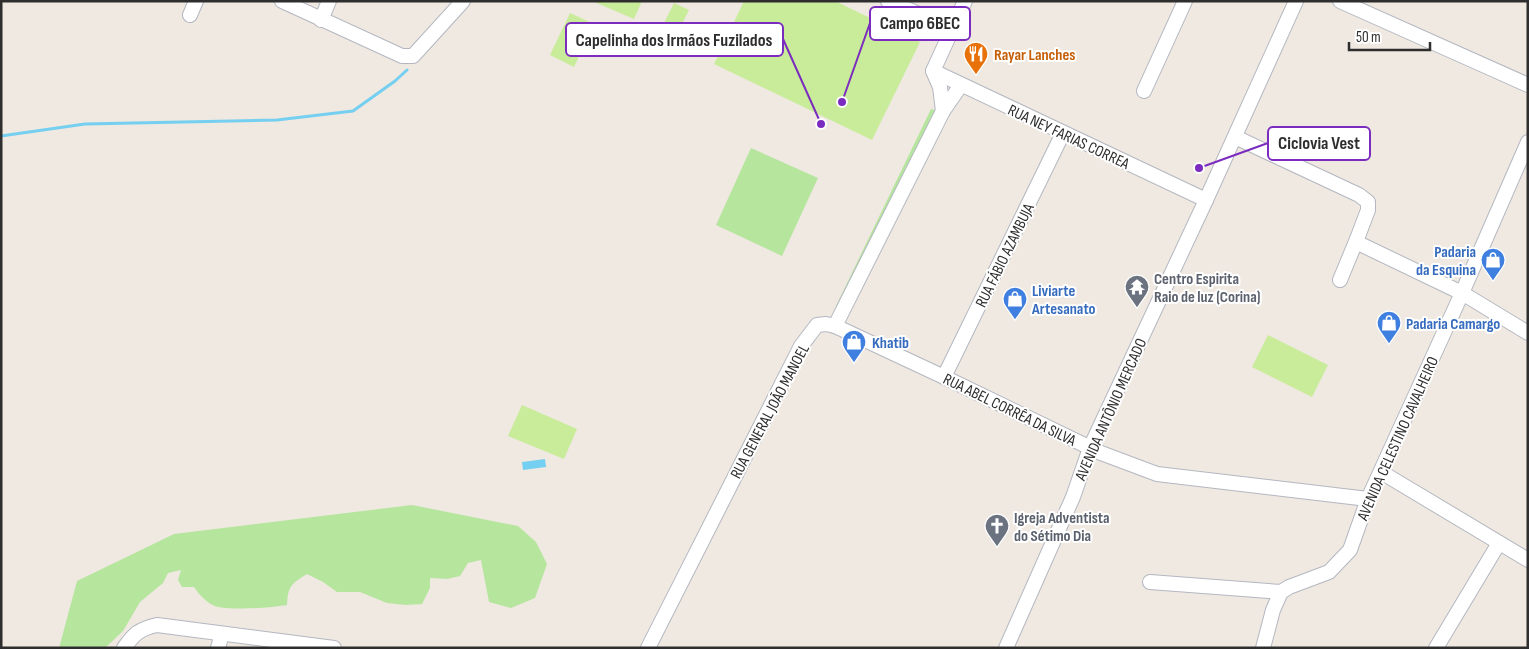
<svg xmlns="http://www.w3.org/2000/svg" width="1529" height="649" font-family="'Sofia Sans Condensed',sans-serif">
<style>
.green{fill:#b6e59e}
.pitch{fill:#c9ec9a}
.water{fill:#75cff0}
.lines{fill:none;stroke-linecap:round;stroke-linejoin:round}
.stream{stroke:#75cff0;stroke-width:3}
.minor-casing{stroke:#b4b7c1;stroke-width:16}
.minor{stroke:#fff;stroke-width:14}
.labels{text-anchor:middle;stroke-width:4;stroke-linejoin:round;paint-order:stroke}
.food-label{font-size:16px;font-weight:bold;fill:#c56008;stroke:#fff;text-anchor:start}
.street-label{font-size:16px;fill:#2e2e2e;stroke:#fff}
.shop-label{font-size:16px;font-weight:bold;fill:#366cbe;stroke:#fff;text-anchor:start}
.worship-label{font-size:16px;font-weight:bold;fill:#5b616d;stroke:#fff;text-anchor:start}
.leader{fill:none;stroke:#7b2cbf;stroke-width:2}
.callout-dot{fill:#7b2cbf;stroke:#fff;stroke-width:2}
.callout{fill:#fff;stroke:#7b2cbf;stroke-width:2}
.callout-label{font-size:18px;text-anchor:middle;font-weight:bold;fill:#2e2e2e}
</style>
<rect width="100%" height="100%" fill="#efe9e1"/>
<!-- green -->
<g class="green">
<path d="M931,109l4,1 -95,198 -4,-2z"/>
<path d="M751,148l67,30 -36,78 -66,-31z"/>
<path d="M412,505l106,21 18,16 11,22 -12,34 -24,10 -22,-6 -8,-42 -13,3 -8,13 -13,3 -17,-1v10l-8,16 -16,1 -19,-2 -27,-11h-23l-14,-10 -16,-8c-16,10 -19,12 -20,31 -19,3 -50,5 -69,2 -9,-2 -19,-12 -24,-20h-12l-4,-7 3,-10 -13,3 -5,10 -23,19 -17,29 -18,17h-46l18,-67 97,-47z"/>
</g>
<!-- pitch -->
<g class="pitch">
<path d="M592,1h50l-8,18z"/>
<path d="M744,1h91l85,41 -48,98 -158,-76z"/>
<path d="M674,3l15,7 -13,26 -15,-7z"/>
<path d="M570,13l24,11 -20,43 -24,-12z"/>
<path d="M1268,335l60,30 -16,32 -60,-30z"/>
<path d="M522,405l55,24 -13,30 -56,-23z"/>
</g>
<!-- water -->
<path class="water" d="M545,459l1,8 -23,3 -1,-8z"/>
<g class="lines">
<!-- stream -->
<path class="stream" d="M1,136l84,-12 192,-4 76,-9 42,-30 12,-11"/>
<defs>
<g id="minor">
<path d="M282,1l120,55h11l50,-55"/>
<path d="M888,1l64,27"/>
<path d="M1340,1l188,84"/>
<path d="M190,15l6,-14"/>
<path d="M321,20l8,-19"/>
<path d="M933,71l273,129"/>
<path d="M1144,91l41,-90"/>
<path d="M943,111l-3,-24 -7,-16 32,-70"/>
<path d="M1235,137l124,58 9,7v8l-11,29 3,5 102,49 66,40"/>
<path d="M1340,280l17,-41"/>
<path d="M835,326l108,-215 18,-26"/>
<path d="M944,377l119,-244"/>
<path d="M1381,472l147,88"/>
<path d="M1150,582l131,10"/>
<path d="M124,648c10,-14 15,-19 33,-23l177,23"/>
<path d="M218,648l4,-14"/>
<path d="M648,648l153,-302 16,-21 9,-1 9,2 109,51 157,76 56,21 211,25"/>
<path d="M1006,648l67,-151 17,-49 116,-248 90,-199"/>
<path d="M1263,648l10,-38 8,-18 8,-5 40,-15 21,-22 18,-51 94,-206 66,-151"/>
<path d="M1436,648l63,-105"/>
</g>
</defs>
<!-- minor casing -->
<use href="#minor" class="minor-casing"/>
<!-- minor -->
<use href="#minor" class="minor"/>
</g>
<!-- icons -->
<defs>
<symbol id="restaurant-pin" viewBox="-11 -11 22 30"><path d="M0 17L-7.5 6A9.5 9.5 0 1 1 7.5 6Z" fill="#e8710a" stroke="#fff"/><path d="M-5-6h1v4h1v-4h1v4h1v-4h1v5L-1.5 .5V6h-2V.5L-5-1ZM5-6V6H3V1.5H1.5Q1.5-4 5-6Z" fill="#fff"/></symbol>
<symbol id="shop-pin" viewBox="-11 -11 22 30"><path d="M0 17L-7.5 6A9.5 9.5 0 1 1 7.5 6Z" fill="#3f7fe0" stroke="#fff"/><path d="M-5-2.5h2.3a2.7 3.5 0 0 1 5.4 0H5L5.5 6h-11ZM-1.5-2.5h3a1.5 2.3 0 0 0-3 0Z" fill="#fff"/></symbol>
<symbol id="temple-pin" viewBox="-11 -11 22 30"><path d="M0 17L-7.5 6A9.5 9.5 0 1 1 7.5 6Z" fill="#6b7280" stroke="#fff"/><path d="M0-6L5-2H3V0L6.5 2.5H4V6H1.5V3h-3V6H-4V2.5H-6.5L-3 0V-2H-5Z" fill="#fff"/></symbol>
<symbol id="church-pin" viewBox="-11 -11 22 30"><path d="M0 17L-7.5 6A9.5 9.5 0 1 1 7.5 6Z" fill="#6b7280" stroke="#fff"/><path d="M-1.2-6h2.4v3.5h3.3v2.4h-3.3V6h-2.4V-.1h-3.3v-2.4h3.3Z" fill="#fff"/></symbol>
</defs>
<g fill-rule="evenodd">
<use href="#restaurant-pin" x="962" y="40" width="28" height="38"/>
<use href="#shop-pin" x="1479" y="246" width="28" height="38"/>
<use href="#temple-pin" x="1123" y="273" width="28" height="38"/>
<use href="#shop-pin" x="1001" y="285" width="28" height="38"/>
<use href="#shop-pin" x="1375" y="309" width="28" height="38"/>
<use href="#shop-pin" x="840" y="328" width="28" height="38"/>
<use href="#church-pin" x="983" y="512" width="28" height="38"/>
</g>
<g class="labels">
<!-- food labels -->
<g class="food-label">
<text x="994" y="60">Rayar Lanches</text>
</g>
<!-- street labels -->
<g class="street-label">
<text transform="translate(1069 136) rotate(25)" y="6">RUA NEY FARIAS CORREA</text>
<text transform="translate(1004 255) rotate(-64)" y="6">RUA FÁBIO AZAMBUJA</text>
<text transform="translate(1010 409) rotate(26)" y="6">RUA ABEL CORRÊA DA SILVA</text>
<text transform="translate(1110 409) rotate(-66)" y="6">AVENIDA ANTÔNIO MERCADO</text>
<text transform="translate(769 411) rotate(-62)" y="6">RUA GENERAL JOÃO MANOEL</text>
<text transform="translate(1397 438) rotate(-66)" y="6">AVENIDA CELESTINO CAVALHEIRO</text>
</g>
<!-- shop labels -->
<g class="shop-label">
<text x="1476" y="257" text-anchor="end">Padaria<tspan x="1476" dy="18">da Esquina</tspan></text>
<text x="1032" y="296">Liviarte<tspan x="1032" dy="18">Artesanato</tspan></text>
<text x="1406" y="329">Padaria Camargo</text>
<text x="872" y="348">Khatib</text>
</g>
<!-- worship labels -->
<g class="worship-label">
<text x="1154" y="284">Centro Espirita<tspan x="1154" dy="18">Raio de luz (Corina)</tspan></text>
<text x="1014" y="523">Igreja Adventista<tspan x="1014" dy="18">do Sétimo Dia</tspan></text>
</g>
</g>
<!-- callouts -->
<path class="leader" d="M842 102L870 23M821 124L783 39M1199 168L1268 143"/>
<g class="callout-dot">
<circle cx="842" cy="102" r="5"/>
<circle cx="821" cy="124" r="5"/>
<circle cx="1199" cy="168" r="5"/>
</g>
<g class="callout">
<rect x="870" y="7" width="100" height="33" rx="5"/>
<rect x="566" y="23" width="217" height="33" rx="5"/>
<rect x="1268" y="127" width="102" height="33" rx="5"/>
</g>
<g class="callout-label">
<text x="920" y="29">Campo 6BEC</text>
<text x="674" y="46">Capelinha dos Irmãos Fuzilados</text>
<text x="1319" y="149">Ciclovia Vest</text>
</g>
<!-- border -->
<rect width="1529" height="649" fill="none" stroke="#2e2e2e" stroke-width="5"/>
<!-- scale -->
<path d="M1349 42v8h81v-8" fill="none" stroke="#2e2e2e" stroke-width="2.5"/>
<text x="1356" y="42" font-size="15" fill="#2e2e2e" stroke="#ffffff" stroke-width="4" paint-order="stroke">50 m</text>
</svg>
